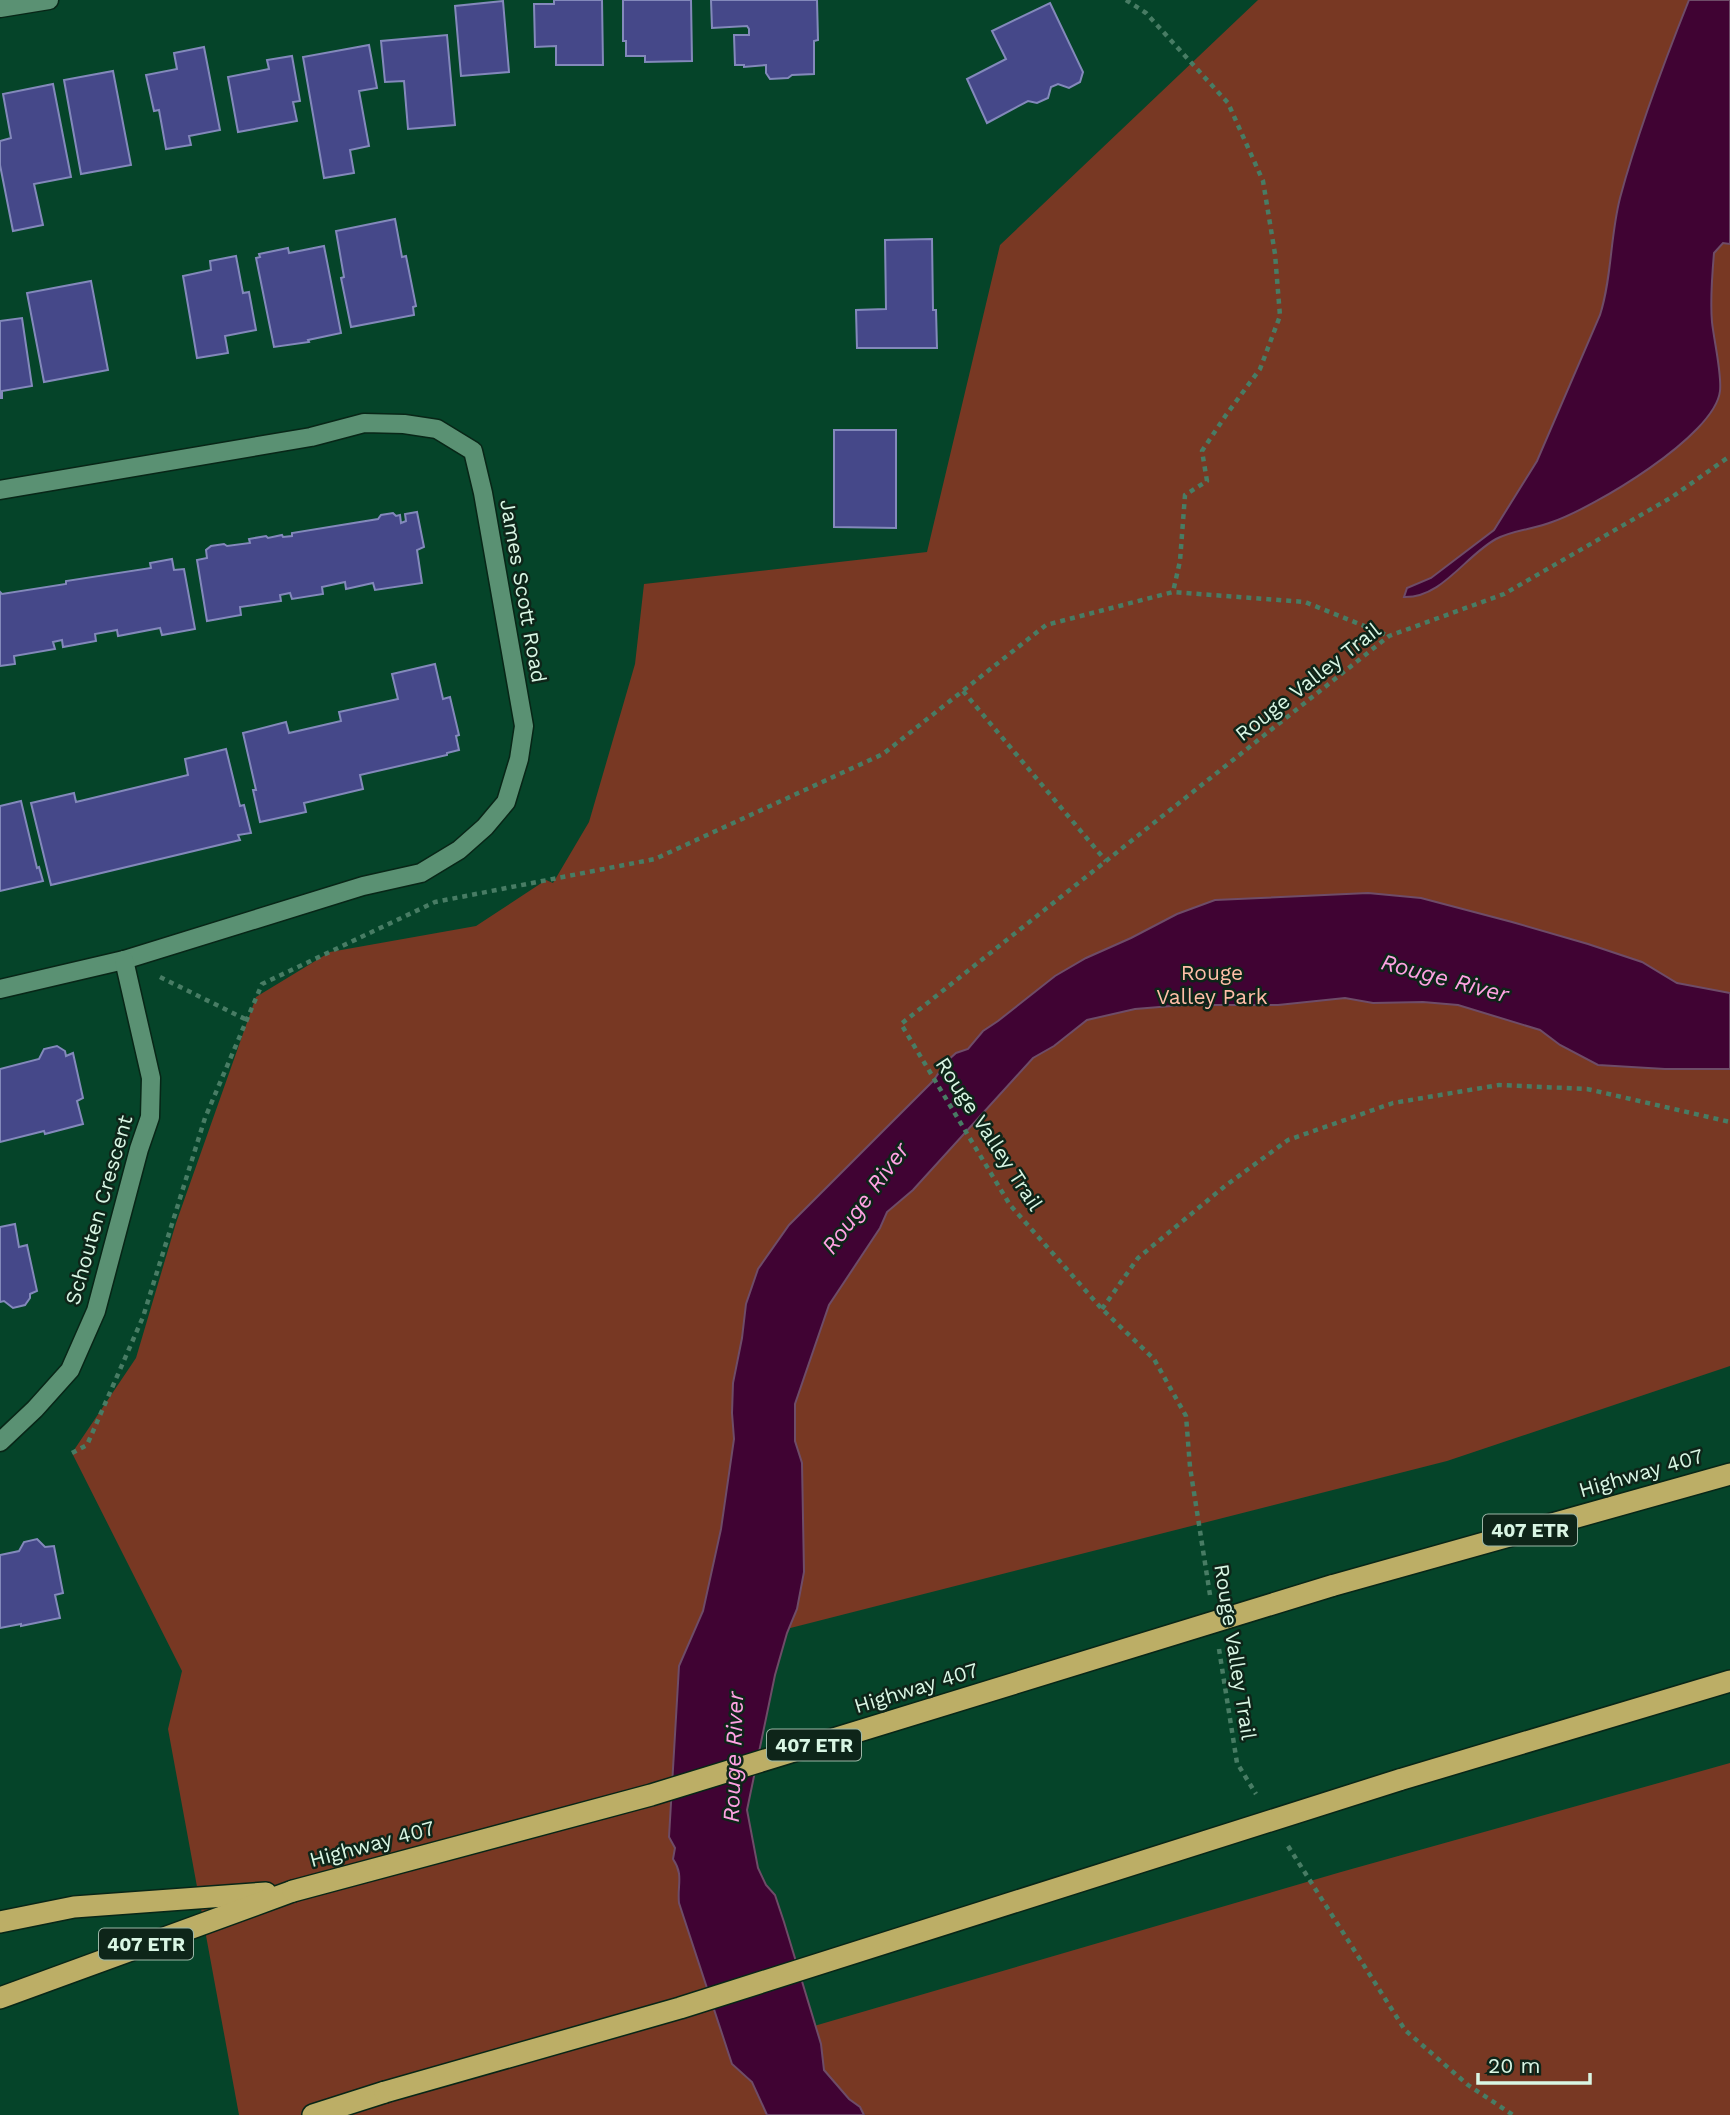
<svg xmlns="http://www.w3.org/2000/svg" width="1730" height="2115" font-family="'Work Sans',sans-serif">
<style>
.green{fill:#783823}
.water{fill:#400333;stroke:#6e4c68;stroke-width:2}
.building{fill:#454889;stroke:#8389bb;stroke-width:2}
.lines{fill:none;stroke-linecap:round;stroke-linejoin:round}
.street-casing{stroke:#082617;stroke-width:21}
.highway-casing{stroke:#082617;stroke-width:24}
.path{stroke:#487c64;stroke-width:4.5;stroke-dasharray:5 5;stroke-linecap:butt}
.street{stroke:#5a9173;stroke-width:18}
.highway{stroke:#bcae66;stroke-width:21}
.highway-bridge-casing{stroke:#082617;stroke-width:24;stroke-linecap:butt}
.highway-bridge{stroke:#bcae66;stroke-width:21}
.labels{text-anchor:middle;stroke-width:5;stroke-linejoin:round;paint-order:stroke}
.shield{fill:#0e2519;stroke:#9cb7a7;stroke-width:2}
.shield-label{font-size:19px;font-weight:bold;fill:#d9f6e4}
.street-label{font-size:21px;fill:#d9f6e4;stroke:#0e2519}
.park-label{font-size:21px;fill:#ffbea8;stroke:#0e2519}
.water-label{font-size:23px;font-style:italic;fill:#ffa2e3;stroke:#0e2519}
</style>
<rect width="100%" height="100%" fill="#054429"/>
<!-- green -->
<g class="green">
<path d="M1258,0h472v1366l-283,95 -763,194 -11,104 42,129 86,227h-562l-71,-386 14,-58 -110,-218 64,-95 40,-135 80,-226 74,-45 146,-26 70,-46 7,3 36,-61 46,-158 9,-80 283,-32 73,-307z"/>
<path d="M1730,1763v352h-865l-5,-8 -48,-38 -15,-38 544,-159z"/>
</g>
<!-- water -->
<g class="water">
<path d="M1689,0h41v244l-7,-1 -9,10c-2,23 -4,47 -2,69 2,19 10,52 8,69 -5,45 -127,117 -168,131 -17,7 -39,8 -56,17 -31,17 -54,59 -92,58l3,-9 24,-10 63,-48 43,-69 63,-146c12,-38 10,-78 20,-117 18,-67 43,-133 69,-198z"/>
<path d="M1368,893l53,5 91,24 76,22 54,18 35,21 53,10v76h-65l-67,-4 -38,-20 -20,-15 -82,-25 -35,-3 -50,1 -28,-5 -67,7h-94l-49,4 -48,11 -33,26 -21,12 -120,132 -26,22 -7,16 -51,77 -34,99v37l7,22 2,109 -7,37 -10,24 -12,42 -28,135 11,58 8,17 9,10 9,27 37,122 3,26 25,29 11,8 4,8h-97l-15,-33 -20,-18 -53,-161c-2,-18 5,-28 -6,-44l2,-11 -6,-11 10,-171 24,-55 18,-82 13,-90 -2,-26 1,-30 9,-45 4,-34 12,-35 31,-44 144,-144 14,-20 9,-8 12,-4 15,-18 15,-10 57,-45 31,-18 45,-20 46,-24 38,-14z"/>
</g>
<!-- building -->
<g class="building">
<path d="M554,0h48l1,65h-47v-19l-21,1 -1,-43h20z"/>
<path d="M623,0h68l1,61 -47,1v-6h-19v-15h-3z"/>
<path d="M711,0h106l1,40 -4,1v33l-22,1 -4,3 -18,1 -4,-6v-8l-22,2v-2h-9l-1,-30h15v-6l-2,-3 -35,2z"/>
<path d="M503,1l6,71 -48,4 -6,-70z"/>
<path d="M1050,3l33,69 -3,10 -11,6 -11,-4 -7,3 -3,11 -11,5 -9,-2 -41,22 -20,-44 39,-20 -14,-28z"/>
<path d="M447,35l8,90 -47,4 -4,-48 -19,1 -4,-41z"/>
<path d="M369,45l8,43 -18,3 10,55 -19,4 4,23 -30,5 -21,-121z"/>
<path d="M204,47l16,83 -31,6 2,9 -25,4 -7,-39 -5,1 -8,-36 31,-6 -3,-16z"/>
<path d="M292,56l8,45 -7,1 4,19 -59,11 -10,-55 41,-8 -2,-9z"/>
<path d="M113,71l18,94 -50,9 -17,-94z"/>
<path d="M53,84l18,93 -37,7 9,41 -30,6 -13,-66v-24l11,-3 -8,-44z"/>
<path d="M395,219l7,38 4,-1 10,50 -3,1 1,8 -63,12 -10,-49 3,-1 -8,-46z"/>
<path d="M932,239l1,71h3l1,38h-80l-1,-38 30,-1 -1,-69z"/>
<path d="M324,246l17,87 -33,7 1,2 -35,5 -18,-89 4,-1 -1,-3 29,-6 1,5z"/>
<path d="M236,256l7,37 6,-1 7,38 -31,6 3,17 -31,5 -14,-82 28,-6 -1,-9z"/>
<path d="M91,281l17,89 -64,12 -17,-89z"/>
<path d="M22,318l10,68 -30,5v7h-2v-77z"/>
<path d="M834,430h62v98l-62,-1z"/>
<path d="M417,512l7,35 -7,3 5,33 -47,7 -2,-7 -27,6 -1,-7 -23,5 1,7 -31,5 -2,-6 -10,2 1,6 -41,6 1,8 -34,6 -10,-61 10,-2 -1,-8 5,-4 13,-2 3,2 23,-3 -1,-4 17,-3 2,2 14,-3 1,2 9,-1v-3l86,-14 3,-4 12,-2 3,3 4,-1 1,8 5,-2 -1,-7z"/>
<path d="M172,559l2,11 10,-1 11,60 -33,6 -2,-7 -42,8 -1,-6 -22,4 1,7 -33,6 -1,-7 -9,2 2,7 -41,7 1,8 -15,2v-74l2,2 64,-10v-3l85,-13 -1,-5z"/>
<path d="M435,664l8,35 7,-2 9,38 -3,1 3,14 -12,3v2l-87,20 3,14 -59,14 2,9 -46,10 -7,-32h3l-13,-57 43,-11 3,11 52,-12 -2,-9 59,-13 -6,-25z"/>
<path d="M226,749l14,57 4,-1 7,28 -13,2 2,5 -189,45 -20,-82 43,-10 2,9 112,-27 -3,-16z"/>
<path d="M21,801l16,67 2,-1 4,14 -43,10v-85z"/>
<path d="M57,1046l8,5 1,5 7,-3 10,45 -6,3 6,23 -38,10 -1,-3 -44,11v-73l39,-10 5,-10z"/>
<path d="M15,1224l4,23 8,-2 10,46 -7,3v4l-5,7 -12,3 -9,-7 -4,1v-75z"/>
<path d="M37,1539l8,8 9,-1 9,47 -8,2 5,23 -39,8v-2l-21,4v-73l19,-4 5,-9z"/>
</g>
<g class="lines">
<defs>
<g id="street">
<path d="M0,8l49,-8"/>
<path d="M0,490l311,-53 53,-14 40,1 33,5 36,22 10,42 41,233 -5,33 -13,43 -21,25 -26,23 -38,23 -58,13 -239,74 -124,29"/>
<path d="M0,1442l35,-33 35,-39 26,-59 43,-162 11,-32 1,-39 -27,-118"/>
</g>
<g id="highway">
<path d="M1331,1586l399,-112"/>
<path d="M1399,1780l331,-99"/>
<path d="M0,1922l74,-15 192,-14"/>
<path d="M0,1998l293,-107"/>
<path d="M313,2115l72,-23"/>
</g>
</defs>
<!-- street casing -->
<use href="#street" class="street-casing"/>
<!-- highway casing -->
<use href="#highway" class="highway-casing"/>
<!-- path -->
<g class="path">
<path d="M1126,0l20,13 82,90 35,78 12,73 5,62 -20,53 -34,46 -24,36 5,30 -22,14 -5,66 -7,31"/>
<path d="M963,691l143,170"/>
<path d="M160,977l87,43"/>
<path d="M1102,1309l36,-51 87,-72 63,-46 105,-37 106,-18 88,4 143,33"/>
<path d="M72,1453l15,-8 56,-128 62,-199 57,-134 173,-82 220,-43 228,-105 163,-129 127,-33 132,10 84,34"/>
<path d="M1210,1595l-20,-128 -4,-51 -32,-57 -52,-50 -92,-104 -109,-181 488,-388 115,-42 168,-97 58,-41"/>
<path d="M1219,1649l18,114 19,31"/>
<path d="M1288,1846l117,184 63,55 45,30"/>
</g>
<!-- street -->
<use href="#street" class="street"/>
<!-- highway -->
<use href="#highway" class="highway"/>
<defs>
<g id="highway-bridge">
<path d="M293,1891l358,-96 680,-209"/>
<path d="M385,2092l295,-84 719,-228"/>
</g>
</defs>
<!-- highway-bridge casing -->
<use href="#highway-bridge" class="highway-bridge-casing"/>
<!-- highway-bridge -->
<use href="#highway-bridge" class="highway-bridge"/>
</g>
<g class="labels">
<!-- shield labels -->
<g class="shield">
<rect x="1483" y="1514.5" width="94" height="31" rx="5"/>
<rect x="767" y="1729.5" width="94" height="31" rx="5"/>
<rect x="99" y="1928.5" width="94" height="31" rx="5"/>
</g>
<g class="shield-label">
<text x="1530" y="1537">407 ETR</text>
<text x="814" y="1752">407 ETR</text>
<text x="146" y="1951">407 ETR</text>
</g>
<!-- street labels -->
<g class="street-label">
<text transform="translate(523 591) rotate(80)" y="7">James Scott Road</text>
<text transform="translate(1308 682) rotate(-38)" y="7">Rouge Valley Trail</text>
<text transform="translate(989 1134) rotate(57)" y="7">Rouge Valley Trail</text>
<text transform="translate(99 1210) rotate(-74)" y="7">Schouten Crescent</text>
<text transform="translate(1641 1473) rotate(-16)" y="7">Highway 407</text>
<text transform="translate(1235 1652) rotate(81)" y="7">Rouge Valley Trail</text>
<text transform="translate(916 1688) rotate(-17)" y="7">Highway 407</text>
<text transform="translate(372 1844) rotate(-15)" y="7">Highway 407</text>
</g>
<!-- park labels -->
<g class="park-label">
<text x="1212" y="980">Rouge<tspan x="1212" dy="24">Valley Park</tspan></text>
</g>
<!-- water labels -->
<g class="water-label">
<text transform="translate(1445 978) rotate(15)" y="8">Rouge River</text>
<text transform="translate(865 1198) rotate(-54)" y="8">Rouge River</text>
<text transform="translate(733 1757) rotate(-88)" y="8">Rouge River</text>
</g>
</g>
<!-- scale -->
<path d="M1478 2073v10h112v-10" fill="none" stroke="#d9f6e4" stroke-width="3.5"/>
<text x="1488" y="2073" font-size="21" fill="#d9f6e4" stroke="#0e2519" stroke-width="5" paint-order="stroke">20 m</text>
</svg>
